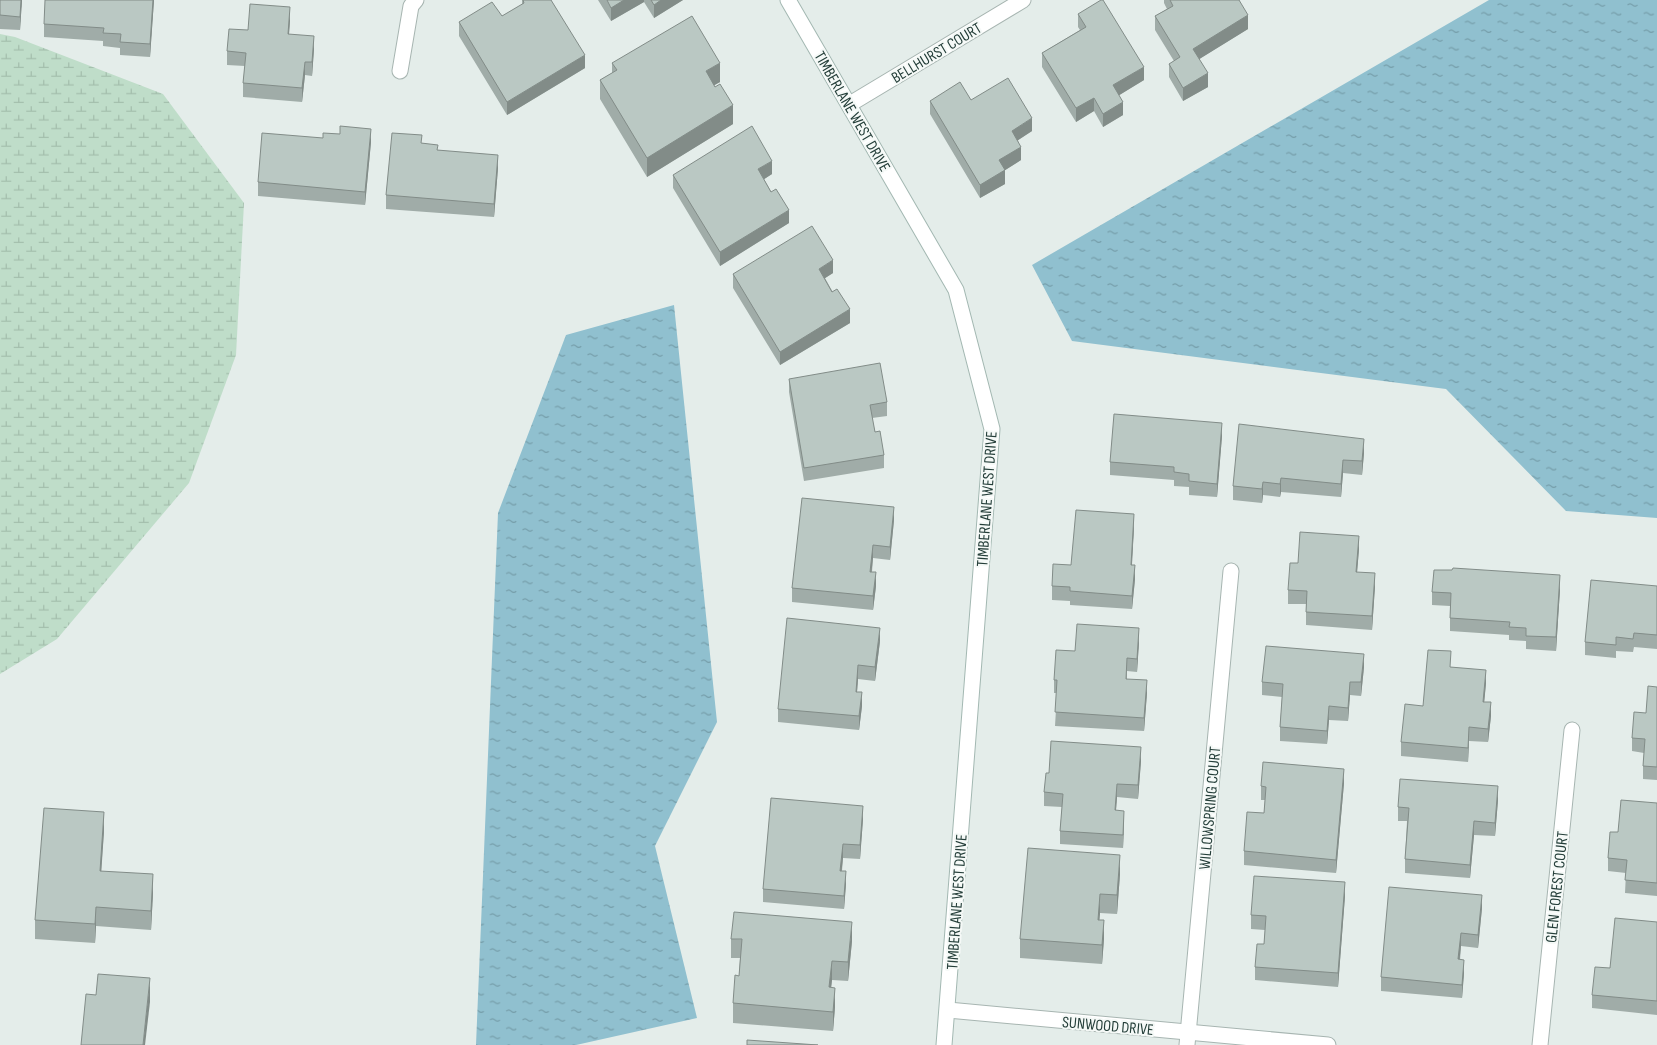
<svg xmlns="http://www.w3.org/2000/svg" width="1657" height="1045" font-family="'Sofia Sans Condensed',sans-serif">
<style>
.wetland{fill:url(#wetland-marsh)}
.water{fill:url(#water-ripples)}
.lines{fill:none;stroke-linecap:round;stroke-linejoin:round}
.street-casing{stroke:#a7b5b1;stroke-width:17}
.secondary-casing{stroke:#a3b8b2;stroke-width:17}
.street{stroke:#fff;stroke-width:15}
.secondary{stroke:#fff;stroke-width:15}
.wall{fill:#a0aca8}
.shaded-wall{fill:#828c88}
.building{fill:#bac8c3;stroke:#828c88}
.labels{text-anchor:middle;stroke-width:4;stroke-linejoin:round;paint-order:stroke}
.street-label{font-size:16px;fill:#243e39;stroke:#f5f9f7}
</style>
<defs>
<pattern id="wetland-marsh" width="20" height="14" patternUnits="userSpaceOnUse" patternTransform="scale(1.25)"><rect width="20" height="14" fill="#bfddc9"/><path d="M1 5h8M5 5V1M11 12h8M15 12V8" fill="none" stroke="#a4bfad"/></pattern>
<pattern id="water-ripples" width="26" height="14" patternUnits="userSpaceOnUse" patternTransform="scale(1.25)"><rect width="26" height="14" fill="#90c0cf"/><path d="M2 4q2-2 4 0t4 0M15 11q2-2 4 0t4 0" fill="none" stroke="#759da9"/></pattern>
</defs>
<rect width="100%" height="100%" fill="#e4edea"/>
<!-- wetland -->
<path class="wetland" d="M0,34l15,3 148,57 81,109 -8,152 -47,128 -132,156 -57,35z"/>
<!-- water -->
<g class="water">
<path d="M1489,0h168v518l-91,-7 -120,-122 -374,-48 -40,-76z"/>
<path d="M674,305l43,417 -62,124 42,172 -121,27h-100l22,-532 68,-178z"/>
</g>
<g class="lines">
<defs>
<g id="street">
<path d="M400,71l11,-65 5,-6"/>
<path d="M850,104l173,-104"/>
<path d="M948,1010l380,35"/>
<path d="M1187,1045l44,-474"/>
<path d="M1540,1045l32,-315"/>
</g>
<path id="secondary" d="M788,0l168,290 36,139 -48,616"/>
</defs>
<!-- street casing -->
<use href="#street" class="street-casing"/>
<!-- secondary casing -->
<use href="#secondary" class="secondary-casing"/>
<!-- street -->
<use href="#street" class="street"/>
<!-- secondary -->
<use href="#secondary" class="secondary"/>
</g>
<!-- wall -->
<g class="wall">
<path d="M0,0h22l-2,30 -20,-1z"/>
<path d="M154,0l-4,57 -30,-2v-7l-17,-2v-5l-59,-4v-13z"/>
<path d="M522,0h29l34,68 -78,47 -48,-79v-14l43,-6 20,-11z"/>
<path d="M598,0h85l-29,18 -10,-16 -33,19z"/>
<path d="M1164,0h75l9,29 -49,30 9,28 -25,14 -14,-24v-13l5,-3 -19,-31v-14l12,-7 -3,-6z"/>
<path d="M1078,14l66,66 -25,15 4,20 -20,12 -9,-16 -18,11 -34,-55v-14l38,-23 -2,-3z"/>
<path d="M290,20l-1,14 25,15 -2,27 -7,-1 -3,27 -59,-5v-14l2,-17 -18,-1v-14l21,-21z"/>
<path d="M612,63l108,19 -6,3 19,39 -86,53 -47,-78v-19l12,-7z"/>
<path d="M971,100l61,31 -14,9 3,20 -16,10v14l-25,14 -50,-84v-13z"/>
<path d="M371,142l-6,63 -107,-9v-14z"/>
<path d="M422,143l16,7 60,18 -4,49 -108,-8v-14z"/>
<path d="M772,174l-8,5 25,44 -69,43 -47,-78v-13z"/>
<path d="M833,273l-8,5 25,45 -70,42 -47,-77v-14z"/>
<path d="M789,379l98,23v14l-15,2 3,14 9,23v13l-80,13 -15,-89z"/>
<path d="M1222,436l-5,61 -28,-2v-8l-15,-1v-6l-64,-5v-13z"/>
<path d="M1364,453l-2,22 -19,-2 -2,24 -60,-5 -1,5 -17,-2 -1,8 -29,-3v-14z"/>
<path d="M894,520l-4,40 -17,-2 -1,14 4,14 -3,24 -81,-8v-14z"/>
<path d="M1134,527l-2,38 3,14 -3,30 -62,-4v-4l-18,-1v-14l19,-21z"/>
<path d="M1359,549l-2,23 18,14 -3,44 -66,-5v-21h-18v-14l10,-27z"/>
<path d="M1657,586v63l-23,-2 -1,5 -17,-1v7l-31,-3v-13z"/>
<path d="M1560,589l-4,62 -30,-2v-8l-17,-1v-5l-59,-4v-25l-18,-1v-13z"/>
<path d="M880,641l-5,40 -17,-2 -1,13 5,14 -3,24 -81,-8v-13z"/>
<path d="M1139,642l-2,30 -10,-1v8l20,14 -3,38 -89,-5 2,-33h-3v-13l21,-29z"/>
<path d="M1364,667l-3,29 -11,-1 -2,26 -19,-1 -2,24 -47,-3v-14l2,-30 -20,-2v-13z"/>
<path d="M1451,667l35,16 -2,19 7,14 -3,26 -19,-1 -1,21 -67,-6v-14l22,-36z"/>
<path d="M1657,687v93l-14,-1v-13l1,-13 -12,-2v-13l14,-25z"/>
<path d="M1141,761l-3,38 -21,-2 -1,13 8,14 -1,24 -63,-4v-13l2,-24 -18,-1v-14l5,-19z"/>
<path d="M1344,783l-8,90 -92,-8v-14l20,-38 1,-13h-4v-14z"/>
<path d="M1498,800l-3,36 -21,-1 -4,43 -65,-5v-14l2,-38h-9v-14z"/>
<path d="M1657,803v93l-32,-3 1,-20 -18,-2v-13l10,-26z"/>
<path d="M863,819l-3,40 -17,-1 -1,13 4,13 -2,25 -81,-7v-13z"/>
<path d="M104,831l-3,40 52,22 -2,37 -55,-4 -1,17 -60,-4v-19z"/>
<path d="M1120,874l-3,40 -17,-1 -1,7 5,19 -2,25 -82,-6v-19z"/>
<path d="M1345,896l-7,91 -83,-7v-13l9,-23 1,-14 -14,-1v-14z"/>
<path d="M1482,908l-4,40 -17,-2 -1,14 4,13 -2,25 -81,-7v-14z"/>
<path d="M1657,922v93l-65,-7v-13l18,-27z"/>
<path d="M731,939l121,2 -4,40 -16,-1 -1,7 4,20 -2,24 -100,-8v-20l6,-27 1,-18h-9z"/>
</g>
<!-- shaded-wall -->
<g class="shaded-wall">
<path d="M21,0h1l-2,30v-13z"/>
<path d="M153,0h1l-4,57v-13z"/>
<path d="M624,0h20v2l-33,19v-13z"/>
<path d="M661,0h22l-29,18v-13z"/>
<path d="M290,7v13l-2,27v-13z"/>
<path d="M1248,15v14l-55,34v-14z"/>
<path d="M314,36v13l-2,27v-14z"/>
<path d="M585,55v13l-78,47v-13z"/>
<path d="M305,62v13l-3,27v-14z"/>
<path d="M720,63v19l-14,8v-19z"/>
<path d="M1144,67v13l-31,19v-14z"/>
<path d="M1208,73v14l-25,14v-13z"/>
<path d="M1094,98v13l-18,11v-14z"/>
<path d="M1123,102v13l-20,12v-13z"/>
<path d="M733,105v19l-86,53v-19z"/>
<path d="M1032,118v13l-20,13v-13z"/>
<path d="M371,129v13l-6,63v-13z"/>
<path d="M1021,147v13l-22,14v-14z"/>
<path d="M498,155v13l-4,49v-13z"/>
<path d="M772,161v13l-14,9v-14z"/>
<path d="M1005,170v14l-25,14v-13z"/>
<path d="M789,210v13l-69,43v-14z"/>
<path d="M833,260v13l-14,9v-13z"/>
<path d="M850,309v14l-70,42v-13z"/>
<path d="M1222,423v13l-5,61v-13z"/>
<path d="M1364,439v14l-2,22v-14z"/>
<path d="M1343,460v13l-2,24v-13z"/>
<path d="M1281,478v14l-1,5v-13z"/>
<path d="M1263,482v13l-1,8v-14z"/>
<path d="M894,507v13l-4,40v-13z"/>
<path d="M1134,514v13l-3,52v-14z"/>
<path d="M1359,536v13l-3,36v-13z"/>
<path d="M873,545v13l-3,27v-13z"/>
<path d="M1135,565v14l-3,30v-13z"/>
<path d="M876,572v14l-3,24v-14z"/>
<path d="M1375,573v13l-3,44v-14z"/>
<path d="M1560,575v14l-4,62v-14z"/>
<path d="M880,628v13l-5,40v-14z"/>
<path d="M1139,628v14l-2,30v-13z"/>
<path d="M1364,654v13l-3,29v-14z"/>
<path d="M858,665v14l-2,26v-13z"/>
<path d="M1486,670v13l-3,32v-13z"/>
<path d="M1147,680v13l-3,38v-13z"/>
<path d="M1350,682v13l-2,26v-13z"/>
<path d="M862,692v14l-3,24v-14z"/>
<path d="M1491,702v14l-3,26v-13z"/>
<path d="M1329,706v14l-2,24v-13z"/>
<path d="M1469,727v14l-1,21v-14z"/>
<path d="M1141,747v14l-3,38v-14z"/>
<path d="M1344,769v14l-8,90v-13z"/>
<path d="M1117,784v13l-2,26v-13z"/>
<path d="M1498,786v14l-3,36v-13z"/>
<path d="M863,806v13l-3,40v-14z"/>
<path d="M1124,811v13l-1,24v-13z"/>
<path d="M104,812v19l-4,59v-19z"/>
<path d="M1474,821v14l-4,43v-13z"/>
<path d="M843,844v14l-3,26v-13z"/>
<path d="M1120,855v19l-3,40v-19z"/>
<path d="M846,871v13l-2,25v-13z"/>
<path d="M153,874v19l-2,37v-19z"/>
<path d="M1345,882v14l-7,91v-14z"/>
<path d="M1100,894v19l-2,26v-19z"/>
<path d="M1482,895v13l-4,40v-13z"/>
<path d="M96,907v19l-1,17v-19z"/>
<path d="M1104,920v19l-2,25v-19z"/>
<path d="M852,922v19l-4,40v-19z"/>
<path d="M1461,933v13l-3,27v-14z"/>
<path d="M1464,960v13l-2,25v-13z"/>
<path d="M832,961v19l-3,26v-19z"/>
<path d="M150,978v24l-5,43h-2z"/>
<path d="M835,988v19l-2,24v-19z"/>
</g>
<!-- building -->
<g class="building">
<path d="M0,0h21l-1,17 -20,-2z"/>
<path d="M45,0h108l-3,44 -30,-2 1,-8 -18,-1 1,-5 -60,-4z"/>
<path d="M523,0h28l34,55 -78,47 -48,-80 33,-20 10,14 22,-13z"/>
<path d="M607,0h17l-13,8z"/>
<path d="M651,0h10l-7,5z"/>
<path d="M1101,0h2l41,67 -31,18 10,17 -20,12 -9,-16 -18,10 -34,-55 44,-26 -8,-13z"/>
<path d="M1170,0h69l9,15 -55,34 15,24 -25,15 -14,-24 11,-7 -25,-41 18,-10z"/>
<path d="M250,4l40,3 -2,27 26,2 -2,26h-7l-3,26 -59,-5 3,-30 -19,-2 2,-22 19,1z"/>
<path d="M692,16l28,47 -14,8 9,16 5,-3 13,21 -86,53 -47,-78 17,-10 -5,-7z"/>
<path d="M1008,78l24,40 -20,13 9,16 -22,13 6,10 -25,15 -50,-84 30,-19 11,18z"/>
<path d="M340,126l31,3 -6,63 -107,-10 4,-49 61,5v-5l17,1z"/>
<path d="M752,126l20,35 -14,8 13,23 5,-3 13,21 -69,42 -47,-77z"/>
<path d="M392,133l30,2 -1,8 17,2 -1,5 61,5 -4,49 -108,-9z"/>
<path d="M812,226l21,34 -14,9 13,23 5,-3 13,20 -70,43 -47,-78z"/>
<path d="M880,363l7,39 -17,3 5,27 5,-1 4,24 -80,13 -15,-89z"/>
<path d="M1114,414l108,9 -5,61 -28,-3v-7l-15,-2v-5l-64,-5z"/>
<path d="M1239,424l125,15 -2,22 -19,-1 -2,24 -60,-6 -1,6 -17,-2 -1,7 -29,-3z"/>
<path d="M802,498l92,9 -4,40 -17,-2 -3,27h6l-3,24 -81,-8z"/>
<path d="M1076,510l58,4 -3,51h4l-3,31 -62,-5v-4l-18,-1 1,-22 18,1z"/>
<path d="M1300,532l59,4 -3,36 19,1 -3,43 -66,-4 1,-21 -19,-1 2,-27h8z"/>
<path d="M1453,568l107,7 -4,62 -30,-1v-8l-17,-1 1,-5 -60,-4 1,-25 -19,-1 2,-22h18z"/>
<path d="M1591,580l66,6v49l-23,-2 -1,6 -17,-2v8l-31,-3z"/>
<path d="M787,618l93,10 -5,39 -17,-2 -2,27h6l-3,24 -81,-7z"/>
<path d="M1077,624l62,4 -2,31 -10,-1 -1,21 21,1 -3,38 -89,-6 2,-32h-3l2,-30 19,1z"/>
<path d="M1266,646l98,8 -3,28h-11l-2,26 -19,-2 -2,25 -47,-4 3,-43 -21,-2z"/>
<path d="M1428,650l23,1 -1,16 36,3 -3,32h8l-3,27 -19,-2 -1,21 -67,-6 4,-38 18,2z"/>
<path d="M1648,686l9,1v80l-14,-1 2,-27 -13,-1 2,-26 12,1z"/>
<path d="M1051,741l90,6 -3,38 -21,-1 -2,26 9,1 -1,24 -63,-4 3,-37 -19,-2 2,-19h3z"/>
<path d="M1263,762l81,7 -8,91 -92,-9 3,-39 17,1 2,-26 -5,-1z"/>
<path d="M1400,779l98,7 -3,37 -21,-2 -4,44 -65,-6 4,-51 -11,-1z"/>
<path d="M771,798l92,8 -3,39 -17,-1 -3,27h6l-2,25 -81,-7z"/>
<path d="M1621,800l36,3v80l-32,-3 2,-20 -19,-2 2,-26h8z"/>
<path d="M44,808l60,4 -4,59 53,3 -2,37 -55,-4 -1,17 -60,-4z"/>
<path d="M1028,848l92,7 -3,40 -17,-1 -2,26h6l-2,25 -82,-6z"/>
<path d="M1254,876l91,6 -7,91 -83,-6 2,-23h7l2,-28 -15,-1z"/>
<path d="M1389,887l93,8 -4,40 -17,-2 -3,26 6,1 -2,25 -81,-8z"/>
<path d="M734,912l118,10 -4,40 -16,-1 -3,26 6,1 -2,24 -100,-9 2,-28 4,1 3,-37h-11z"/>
<path d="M1615,918l42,4v79l-65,-6 3,-28 15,1z"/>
<path d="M98,974l52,4 -7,67h-62l5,-51 10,1z"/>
<path d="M747,1040l71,5h-71z"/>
</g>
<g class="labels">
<!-- street labels -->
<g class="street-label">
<text transform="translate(936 52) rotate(-31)" y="6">BELLHURST COURT</text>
<text transform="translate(853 111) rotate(60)" y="6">TIMBERLANE WEST DRIVE</text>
<text transform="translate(986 499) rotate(-86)" y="6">TIMBERLANE WEST DRIVE</text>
<text transform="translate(1209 808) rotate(-85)" y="6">WILLOWSPRING COURT</text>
<text transform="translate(1556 887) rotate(-84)" y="6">GLEN FOREST COURT</text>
<text transform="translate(956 902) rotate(-86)" y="6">TIMBERLANE WEST DRIVE</text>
<text transform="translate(1108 1025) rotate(5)" y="6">SUNWOOD DRIVE</text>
</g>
</g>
</svg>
